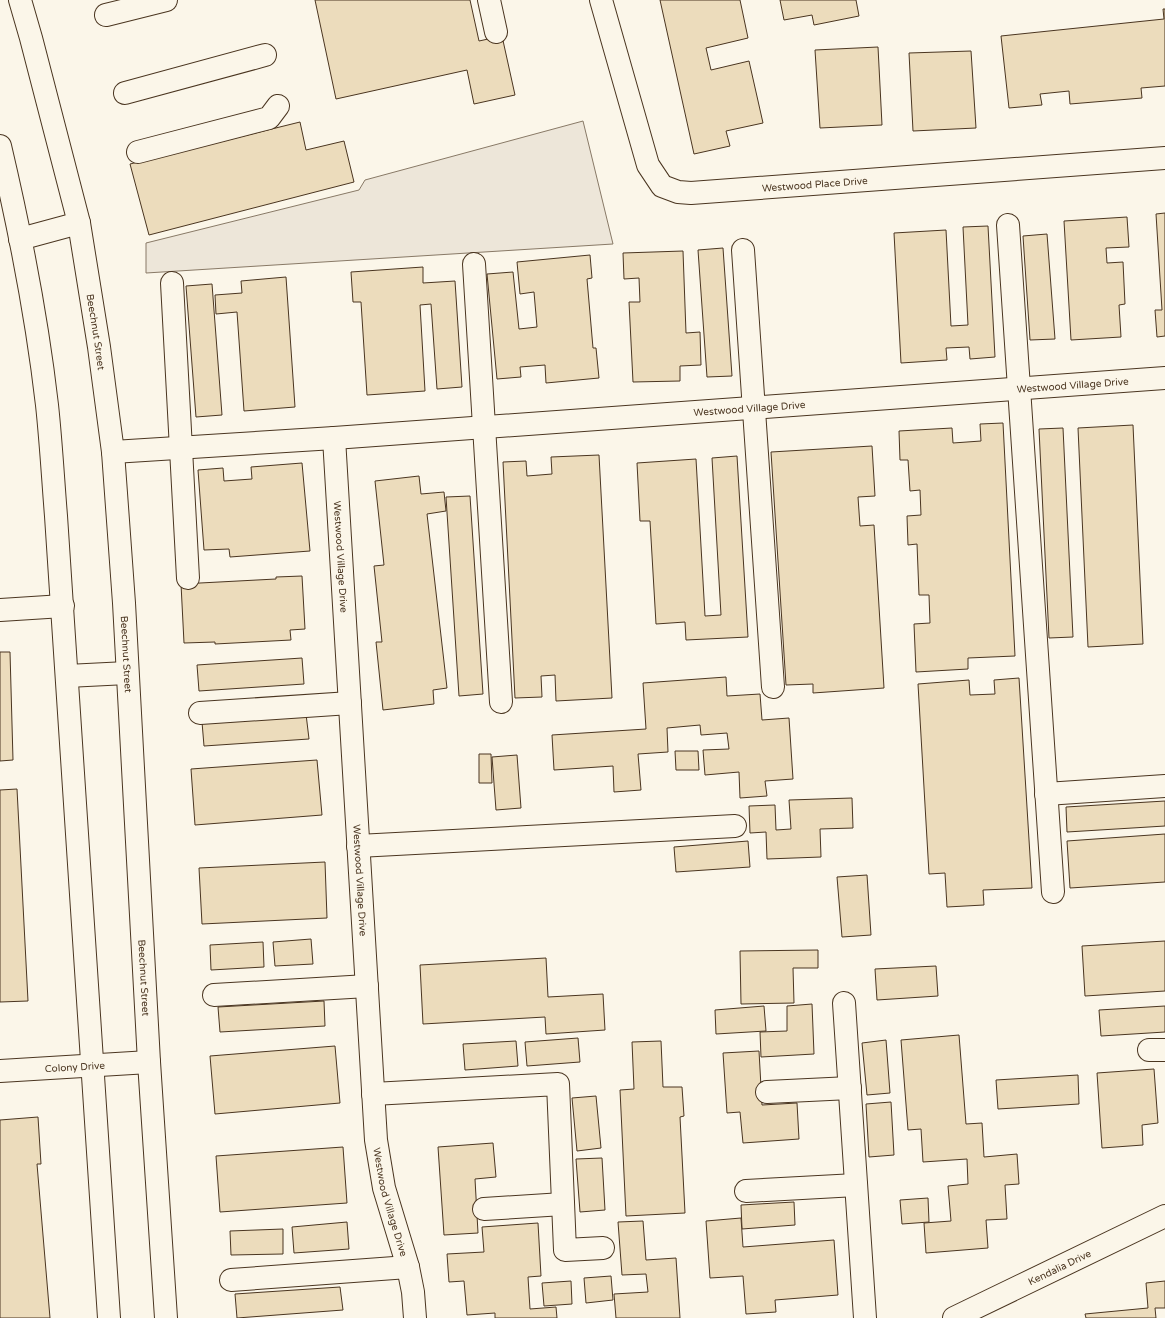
<svg xmlns="http://www.w3.org/2000/svg" width="1165" height="1318" font-family="'Varela Round',sans-serif">
<style>
.green{fill:#ede6d9;stroke:#887966}
.building{fill:#ecdcbc;stroke:#4a3520}
.lines{fill:none;stroke-linecap:round;stroke-linejoin:round}
.minor-casing{stroke:#4a3520;stroke-width:24}
.major-casing{stroke:#4a3520;stroke-width:24}
.minor{stroke:#fbf6e9;stroke-width:22}
.major{stroke:#fbf6e9;stroke-width:22}
.labels{text-anchor:middle;stroke-width:3;stroke-linejoin:round;paint-order:stroke}
.street-label{font-size:10px;fill:#4a3520;stroke:#fbf6e9}
</style>
<rect width="100%" height="100%" fill="#fbf6e9"/>
<!-- green -->
<path class="green" d="M583,121l30,123 -467,29v-30l213,-53 6,-10z"/>
<!-- building -->
<g class="building">
<path d="M315,0h155l9,41 23,-5 13,59 -41,9 -7,-34 -131,29z"/>
<path d="M660,0h80l8,38 -42,10 5,22 38,-9 14,62 -37,8 4,15 -36,8z"/>
<path d="M780,0h76l3,16 -45,9 -2,-10 -28,5z"/>
<path d="M1163,9h2v77l-24,2 1,10 -72,6 -1,-13 -29,3 2,11 -33,3 -8,-72 163,-17z"/>
<path d="M878,47l4,78 -62,3 -5,-78z"/>
<path d="M971,51l5,77 -63,3 -4,-78z"/>
<path d="M300,122l6,28 38,-9 10,41 -205,53 -19,-71z"/>
<path d="M1165,213v123l-8,1 -2,-27h7l-6,-96z"/>
<path d="M1127,217l2,30 -23,1 1,15 16,-1 2,42 -6,1 2,32 -50,3 -7,-119z"/>
<path d="M988,226l7,131 -25,2 -1,-12 -23,1 1,12 -46,3 -7,-130 52,-3 5,96 17,-1 -5,-98z"/>
<path d="M1047,234l8,105 -25,1 -7,-104z"/>
<path d="M723,248l9,128 -25,1 -9,-127z"/>
<path d="M683,251l3,82 14,-1 1,33 -21,1v15l-47,1 -4,-80h11l-1,-24 -15,1 -1,-26z"/>
<path d="M590,255l2,23 -5,1 6,69h3l3,30 -53,5 -1,-18 -25,2 1,10 -24,2 -10,-105 26,-2 6,57 18,-2 -3,-35 -14,2 -3,-32z"/>
<path d="M423,267v16l32,-2 7,106 -25,2 -6,-85 -11,1 5,86 -58,4 -6,-93h-8l-2,-30z"/>
<path d="M286,277l9,130 -51,4 -7,-99 -21,2 -1,-19 27,-2 -1,-12z"/>
<path d="M212,284l10,131 -26,2 -10,-131z"/>
<path d="M1003,423l12,233 -47,2v11l-52,3 -2,-48 16,-1 -1,-28h-10l-2,-51 -9,1 -1,-29 14,-1 -1,-25 -10,1 -2,-31h-8l-1,-29 53,-3 1,15 28,-2 -1,-17z"/>
<path d="M1133,425l10,219 -55,3 -10,-219z"/>
<path d="M1063,428l10,209 -24,1 -10,-209z"/>
<path d="M872,446l3,50 -17,1 2,29 14,-1 10,163 -71,5v-9l-27,1 -15,-233z"/>
<path d="M599,455l13,243 -56,3 -1,-26 -14,1 1,21 -27,1 -12,-236 23,-1 1,15 25,-2 -1,-17z"/>
<path d="M737,456l11,181 -62,3 -1,-18 -29,2 -6,-103h-10l-3,-58 59,-4 9,157 16,-1 -9,-157z"/>
<path d="M302,463l8,88 -80,6 -1,-8 -25,1 -6,-80 25,-2 1,13 28,-2 -1,-12z"/>
<path d="M419,476l2,18 23,-2 2,19 -19,3 20,174 -14,2 1,14 -51,6 -7,-68h6l-8,-76 10,-1 -9,-84z"/>
<path d="M470,496l13,198 -24,2 -13,-199z"/>
<path d="M302,576l3,53 -15,1 1,10 -76,4v-2l-31,1 -3,-59 95,-5v-2z"/>
<path d="M0,652h10l3,108 -13,1z"/>
<path d="M302,658l2,26 -105,7 -2,-26z"/>
<path d="M726,677l1,19 33,-2 2,26 27,-2 4,61 -28,2 2,15 -27,2 -1,-26 -34,3 -2,-25 26,-1 -2,-16 -26,2 -1,-10 -33,3 1,24 -30,2 3,36 -27,2 -1,-26 -59,4 -2,-35 94,-6 -3,-46z"/>
<path d="M1019,678l13,210 -49,2 1,15 -37,2 -2,-34 -16,1 -11,-190 51,-4 1,15 25,-1 -1,-14z"/>
<path d="M306,714l3,25 -105,7 -2,-24z"/>
<path d="M675,751h23l1,19h-23z"/>
<path d="M479,754h12l1,29h-13z"/>
<path d="M517,755l4,53 -25,2 -4,-53z"/>
<path d="M317,760l5,55 -127,10 -4,-56z"/>
<path d="M17,789l11,212 -28,1v-212z"/>
<path d="M852,798l1,30 -33,1 1,28 -54,2 -1,-27 -16,1 -1,-27 26,-1 1,25 15,-1 -2,-29z"/>
<path d="M1165,801v25l-98,6 -1,-25z"/>
<path d="M1165,834v48l-95,6 -3,-47z"/>
<path d="M748,841l2,26 -74,5 -2,-25z"/>
<path d="M325,862l2,56 -125,6 -3,-56z"/>
<path d="M867,875l4,60 -29,2 -5,-60z"/>
<path d="M311,939l2,25 -38,2 -2,-24z"/>
<path d="M1165,941v50l-80,5 -3,-50z"/>
<path d="M263,942l1,25 -53,3 -1,-25z"/>
<path d="M818,950v18h-25l1,35 -53,1 -1,-53z"/>
<path d="M546,958l2,39 55,-3 2,36 -59,4 -1,-17 -122,7 -3,-59z"/>
<path d="M936,966l2,30 -61,4 -2,-31z"/>
<path d="M324,1001l1,25 -105,6 -2,-25z"/>
<path d="M812,1004l2,50 -53,3 -1,-25 27,-1v-25z"/>
<path d="M764,1006l2,25 -50,3 -1,-24z"/>
<path d="M1165,1006v26l-64,4 -2,-26z"/>
<path d="M959,1035l7,89 16,-1 2,34 33,-3 2,30 -14,1 2,34 -21,1 2,28 -62,5 -2,-30 27,-2 -3,-35 20,-2 -1,-25 -44,3 -2,-33 -13,1 -7,-90z"/>
<path d="M578,1038l2,24 -53,4 -2,-24z"/>
<path d="M886,1040l4,53 -23,2 -5,-52z"/>
<path d="M516,1041l2,25 -53,4 -2,-26z"/>
<path d="M661,1041l2,46h19l2,29 -4,1 5,96 -59,3 -6,-126 14,-1 -2,-47z"/>
<path d="M335,1046l5,57 -125,11 -5,-58z"/>
<path d="M759,1051l3,54 35,-2 2,36 -56,4 -3,-31 -13,1 -4,-60z"/>
<path d="M1154,1069l4,54 -16,2 1,20 -41,3 -5,-75z"/>
<path d="M1078,1075l1,29 -81,5 -2,-29z"/>
<path d="M596,1096l5,52 -24,3 -5,-53z"/>
<path d="M891,1102l3,53 -25,2 -3,-53z"/>
<path d="M38,1117l3,47h-4l13,154h-50v-198z"/>
<path d="M493,1143l3,34 -21,2 3,54 -34,2 -6,-88z"/>
<path d="M343,1147l4,56 -127,9 -4,-56z"/>
<path d="M602,1158l3,52 -25,2 -4,-53z"/>
<path d="M928,1198l1,24 -27,2 -2,-24z"/>
<path d="M794,1202l1,23 -53,4 -1,-24z"/>
<path d="M741,1218l2,29 91,-7 4,55 -63,5 1,12 -30,2 -3,-38 -33,2 -4,-57z"/>
<path d="M643,1221l3,39 30,-2 4,60h-64l-2,-24 34,-2 -2,-18 -24,1 -4,-53z"/>
<path d="M347,1222l2,27 -55,4 -2,-26z"/>
<path d="M538,1223l3,53 -13,1 2,32 26,-2 1,11h-62v-5l-28,2 -3,-34 -15,1 -2,-28 37,-2 -2,-25z"/>
<path d="M283,1229v25l-52,1 -1,-24z"/>
<path d="M611,1276l2,24 -27,3 -2,-25z"/>
<path d="M571,1281l1,23 -28,2 -2,-23z"/>
<path d="M1165,1281v27h-10l1,10h-70l-1,-4 63,-6 -2,-25z"/>
<path d="M340,1287l3,23 -106,8 -2,-24z"/>
</g>
<g class="lines">
<defs>
<g id="minor">
<path d="M489,0l7,32"/>
<path id="s1" d="M601,0l47,165 14,21 16,6 13,1 474,-35"/>
<path d="M106,15l60,-15"/>
<path d="M125,93l140,-38"/>
<path d="M138,152l131,-34 9,-12"/>
<path d="M1008,225l45,667"/>
<path d="M743,250l30,437"/>
<path d="M474,264l27,438"/>
<path d="M172,283l16,295"/>
<path id="s2" d="M334,438l42,702 8,48 24,79 5,25 2,26"/>
<path id="s3" d="M113,452l221,-14 831,-60"/>
<path d="M0,610l63,-4"/>
<path d="M200,713l150,-10"/>
<path d="M1046,794l119,-8"/>
<path d="M358,846l377,-20"/>
<path d="M214,995l153,-9"/>
<path d="M844,1003l21,315"/>
<path d="M1149,1050h16"/>
<path id="s4" d="M0,1071l149,-9"/>
<path d="M767,1092l83,-4"/>
<path d="M373,1094l185,-10 7,166 38,-2"/>
<path d="M746,1191l110,-6"/>
<path d="M484,1209l79,-5"/>
<path d="M231,1280l177,-13"/>
<path id="s5" d="M954,1318l211,-102"/>
</g>
<g id="major">
<path id="s6" d="M20,0l11,38 48,185 20,124 14,105 11,151 25,459 17,256"/>
<path d="M0,146c20,85 37,172 47,259 4,37 6,74 9,111l53,802"/>
<path d="M20,239l59,-16"/>
<path d="M67,676l60,-3"/>
</g>
</defs>
<!-- minor casing -->
<use href="#minor" class="minor-casing"/>
<!-- major casing -->
<use href="#major" class="major-casing"/>
<!-- minor -->
<use href="#minor" class="minor"/>
<!-- major -->
<use href="#major" class="major"/>
</g>
<g class="labels">
<!-- street labels -->
<g class="street-label">
<text dy="4" stroke="none"><textPath href="#s1" startOffset="351">Westwood Place Drive</textPath></text>
<text dy="4" stroke="none"><textPath href="#s6" startOffset="341">Beechnut Street</textPath></text>
<text dy="4" stroke="none"><textPath href="#s3" startOffset="962">Westwood Village Drive</textPath></text>
<text dy="4" stroke="none"><textPath href="#s3" startOffset="638">Westwood Village Drive</textPath></text>
<text dy="4" stroke="none"><textPath href="#s2" startOffset="119">Westwood Village Drive</textPath></text>
<text dy="4" stroke="none"><textPath href="#s6" startOffset="665">Beechnut Street</textPath></text>
<text dy="4" stroke="none"><textPath href="#s2" startOffset="443">Westwood Village Drive</textPath></text>
<text dy="4" stroke="none"><textPath href="#s6" startOffset="989">Beechnut Street</textPath></text>
<text dy="4" stroke="none"><textPath href="#s4" startOffset="75">Colony Drive</textPath></text>
<text dy="4" stroke="none"><textPath href="#s2" startOffset="767">Westwood Village Drive</textPath></text>
<text dy="4" stroke="none"><textPath href="#s5" startOffset="117">Kendalia Drive</textPath></text>
</g>
</g>
</svg>
